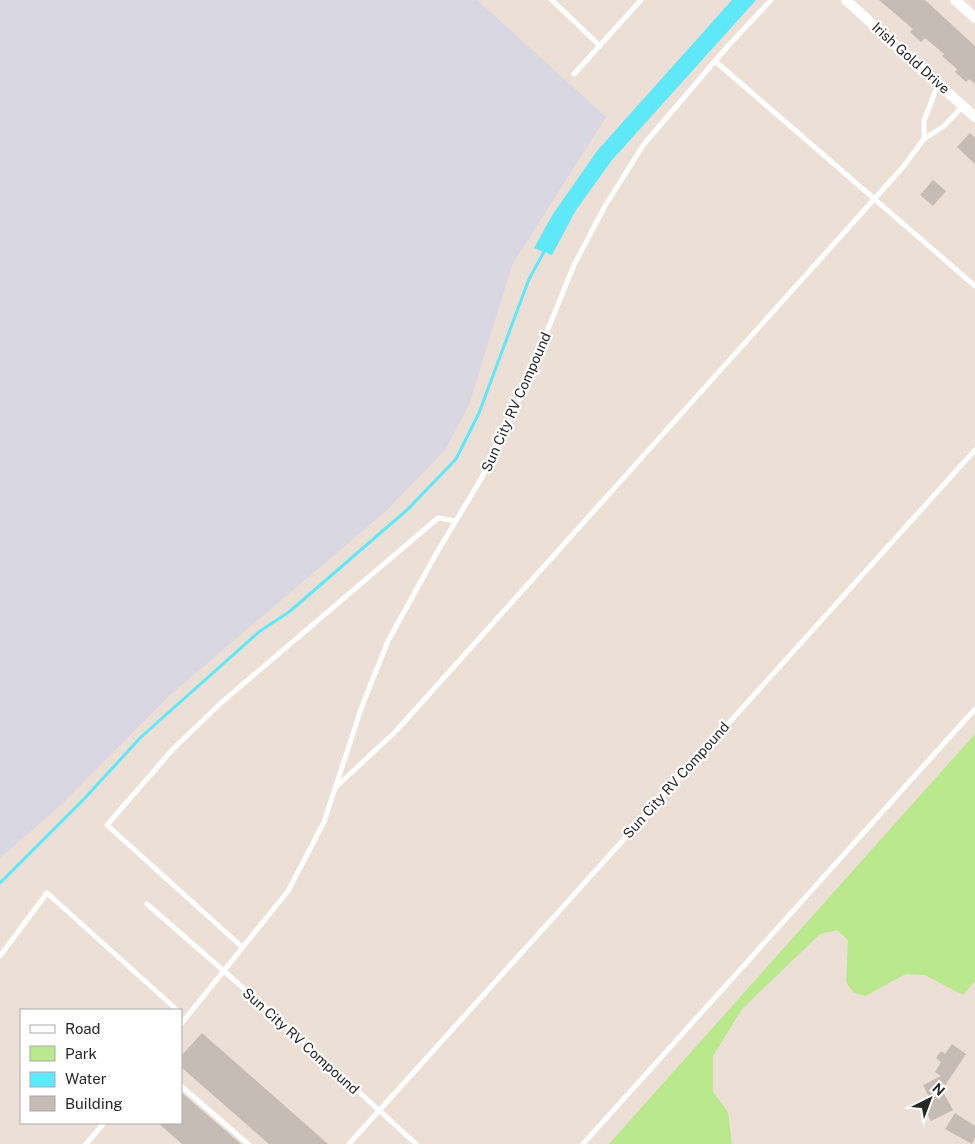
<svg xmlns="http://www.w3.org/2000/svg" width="975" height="1144" font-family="'Public Sans',sans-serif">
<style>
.industrial{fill:#d9d8e2}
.green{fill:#bae88c}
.water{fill:#5ee8f8}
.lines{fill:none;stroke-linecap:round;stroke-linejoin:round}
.stream{stroke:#5ee8f8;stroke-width:3}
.building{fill:#c6bcb6}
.service{stroke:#fff;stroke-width:5}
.minor{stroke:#fff;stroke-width:10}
.labels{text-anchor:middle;stroke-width:4.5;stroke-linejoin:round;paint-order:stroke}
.street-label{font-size:14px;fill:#272727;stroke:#fff}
</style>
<rect width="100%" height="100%" fill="#ebdfd6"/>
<!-- industrial -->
<path class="industrial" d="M0,0h477l129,117 -94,148 -43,140 -24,45 -58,60 -218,186 -107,108 -62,54z"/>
<!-- green -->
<path class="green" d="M975,734v247l-12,14 -38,-20 -19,-1 -41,22 -12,-4 -7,-10 2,-42 -11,-10 -17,4 -78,75 -29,47v36l15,20 4,32h-123z"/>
<!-- water -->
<path class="water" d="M732,0h24l-144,160 -36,50 -24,45 -18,-7 19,-34 44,-63z"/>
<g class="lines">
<!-- stream -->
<path class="stream" d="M0,883l84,-84 57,-62 119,-106 29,-19 119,-103 48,-50 23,-46 50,-134 16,-29"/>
</g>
<!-- building -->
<g class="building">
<path d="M879,0h46l50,46v38l-6,-5 -3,3 -11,-10 2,-3 -15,-13 2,-2 -19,-16 -4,4 -11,-10 3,-3z"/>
<path d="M970,133l5,5v26l-18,-17z"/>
<path d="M933,180l13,11 -13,15 -13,-11z"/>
<path d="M202,1033l126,111h-59l-88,-77v-11z"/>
<path d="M952,1044l14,10 -24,36 11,20 -22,11 -10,-19 8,-5 -6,-12 18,-9 -6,-4 6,-10 -5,-4 5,-7 4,3z"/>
<path d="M181,1092l60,52h-59l-24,-21h23z"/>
<path d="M955,1113l20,13v12l-3,6 -27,-15z"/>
</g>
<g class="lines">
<!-- service -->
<g class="service">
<path d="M552,0l48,46"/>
<path d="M715,61l260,225"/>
<path d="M574,74l67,-74"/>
<path d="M924,139l20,-13 19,-20"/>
<path d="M336,787l60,-56 507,-564 21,-28v-18l14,-37"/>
<path d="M147,904l142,124 127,116"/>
<path d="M242,947l-135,-122 66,-76 49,-47 216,-184 18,3"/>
<path d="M0,956l47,-63 130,117"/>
<path d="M181,1024l107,-133 36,-69 38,-116 26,-65 48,-87 45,-75 41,-86 52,-128 31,-59 39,-62 83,-97 44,-47"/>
<path d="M181,1086l67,58"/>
<path d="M86,1144l18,-21"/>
<path d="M349,1144l626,-694"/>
<path d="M583,1144l392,-435"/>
</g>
<!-- minor -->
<g class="minor">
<path d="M846,0l129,117"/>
<path d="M955,0l20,18"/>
</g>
</g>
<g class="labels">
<!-- street labels -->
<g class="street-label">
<text transform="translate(911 58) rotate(42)" y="5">Irish Gold Drive</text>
<text transform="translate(516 402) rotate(-66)" y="5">Sun City RV Compound</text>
<text transform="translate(676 780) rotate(-48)" y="5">Sun City RV Compound</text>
<text transform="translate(301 1041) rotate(42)" y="5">Sun City RV Compound</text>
</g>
</g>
<!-- legend -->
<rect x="20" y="1009" width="162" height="115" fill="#ffffff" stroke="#a9a9a9"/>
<rect x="30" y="1025" width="25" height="8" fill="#ffffff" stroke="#a9a9a9"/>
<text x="65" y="1034" font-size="15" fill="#272727">Road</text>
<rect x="30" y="1046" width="25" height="15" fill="#bae88c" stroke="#a9a9a9"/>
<text x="65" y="1059" font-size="15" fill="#272727">Park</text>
<rect x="30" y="1072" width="25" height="15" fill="#5ee8f8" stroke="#a9a9a9"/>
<text x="65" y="1084" font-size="15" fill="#272727">Water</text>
<rect x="30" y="1096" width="25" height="15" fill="#c6bcb6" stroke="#a9a9a9"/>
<text x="65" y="1109" font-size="15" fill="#272727">Building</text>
<!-- north arrow -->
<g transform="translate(930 1099) rotate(42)" stroke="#ffffff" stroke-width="4" paint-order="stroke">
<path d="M0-4L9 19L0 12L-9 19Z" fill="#272727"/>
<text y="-8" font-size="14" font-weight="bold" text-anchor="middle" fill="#272727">N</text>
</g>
</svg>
